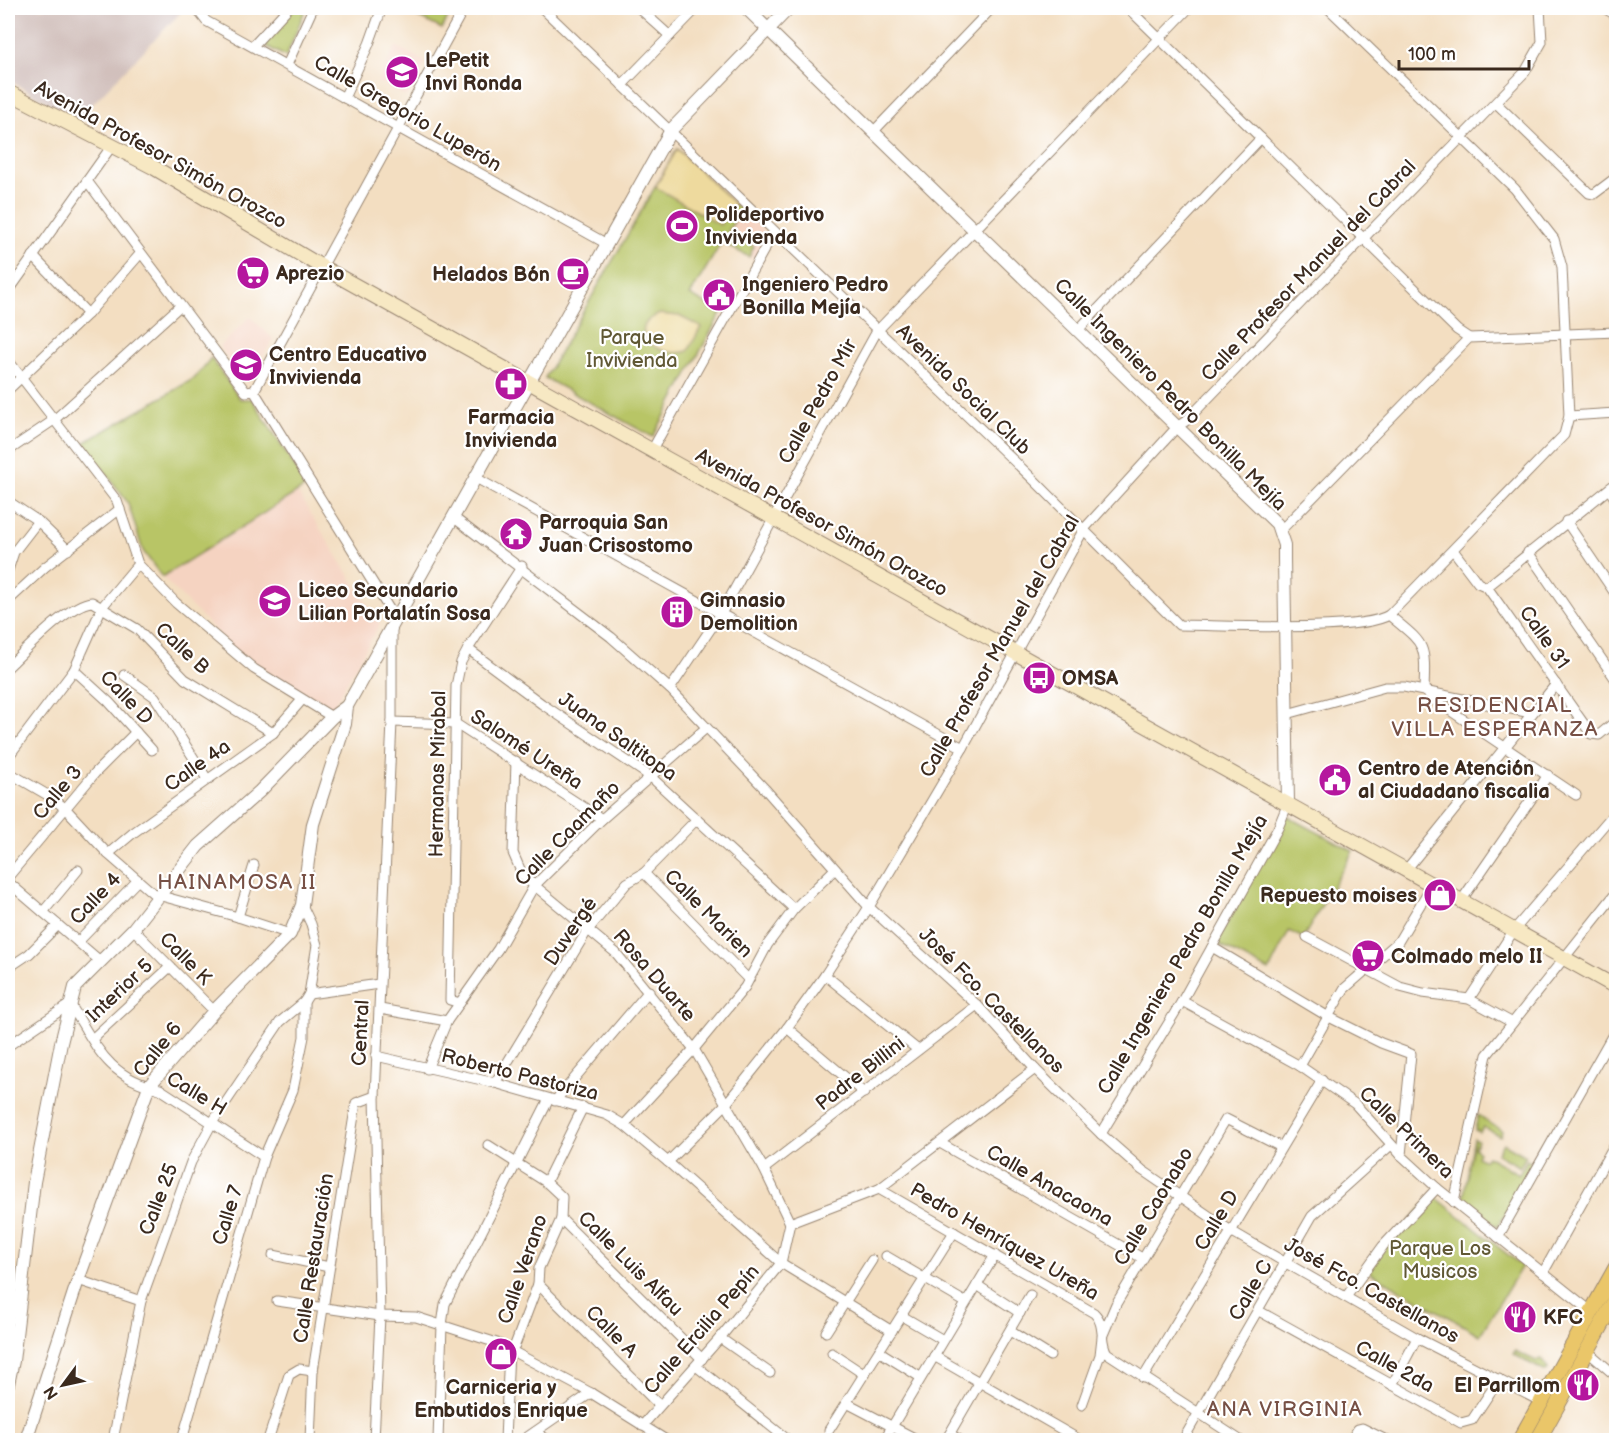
<svg xmlns="http://www.w3.org/2000/svg" width="1624" height="1448" font-family="'Balsamiq Sans',sans-serif">
<style>
.built{fill:#f5d3c1}
.industrial{fill:#d1c0bc}
.green{fill:#b8c566;stroke:#7a7842;stroke-width:1.5}
.sand{fill:#eeda9e;stroke:#94825e;stroke-width:1.5}
.lines{fill:none;stroke-linecap:round;stroke-linejoin:round}
.minor-casing{stroke:#978470;stroke-width:11}
.tertiary-casing{stroke:#978470;stroke-width:14}
.secondary-casing{stroke:#978470;stroke-width:16}
.primary-casing{stroke:#978470;stroke-width:17}
.minor{stroke:#fff;stroke-width:9}
.tertiary{stroke:#fff;stroke-width:12}
.secondary{stroke:#f7e8c3;stroke-width:14}
.primary{stroke:#eac669;stroke-width:15}
.labels{text-anchor:middle;stroke-width:4.5;stroke-linejoin:round;paint-order:stroke}
.poi-label{font-size:20px;font-weight:bold;fill:#3b2a1e;stroke:#fff;text-anchor:start}
.street-label{font-size:20px;fill:#3b2a1e;stroke:#fff}
.park-label{font-size:20px;fill:#605834;stroke:#fff}
.neighbourhood-label{font-size:21px;letter-spacing:1.5px;fill:#775045;stroke:#fff}
</style>
<rect width="100%" height="100%" fill="#fff"/>
<filter id="ink" filterUnits="userSpaceOnUse"><feTurbulence type="fractalNoise" baseFrequency=".0167" numOctaves="2"/><feDisplacementMap in="SourceGraphic" scale="12" xChannelSelector="R" yChannelSelector="G"/><feConvolveMatrix kernelMatrix="1 2 1 2 8 2 1 2 1" color-interpolation-filters="sRGB"/></filter>
<filter id="wash" filterUnits="userSpaceOnUse"><feTurbulence type="fractalNoise" baseFrequency=".008" numOctaves="4" result="noise"/><feDisplacementMap in="SourceGraphic" scale="24" xChannelSelector="R" yChannelSelector="G"/><feGaussianBlur stdDeviation="1.35" result="paint"/><feColorMatrix in="noise" values="0 0 0 0 0 0 0 0 0 0 0 0 0 0 0 0 0 1.4 0 .05"/><feComposite in="paint" operator="in"/></filter>
<g filter="url(#wash)">
<rect width="100%" height="100%" fill="#f3dec1"/>
<!-- built -->
<g class="built">
<path d="M405,8h49l-12,23 -39,-20z"/>
<path d="M396,46l30,16 -19,35 -29,-15z"/>
<path d="M741,210l26,23 -14,26 -31,-17z"/>
<path d="M250,317l23,22 -26,45 -28,-37z"/>
<path d="M297,492l83,132 -49,86 -51,-24 -43,-34 -75,-75z"/>
</g>
<!-- industrial -->
<path class="industrial" d="M12,8h173l-107,111 -70,-39v-67z"/>
<!-- green -->
<g class="green">
<path d="M292,8h14l-20,49 -27,-15z"/>
<path d="M414,8h16l18,9 -6,12 -31,-15z"/>
<path d="M677,149l64,61 -51,85 31,18 -68,124 -108,-59z"/>
<path d="M733,234l21,12 -5,11 -22,-12z"/>
<path d="M211,358l29,41h12l55,87 -145,91 -19,-26 -15,-48 -44,-60 111,-65z"/>
<path d="M1287,816l66,35 -50,87 -14,-7 -20,40 -53,-28z"/>
<path d="M1478,1115l24,16 -2,5 -17,-9 -3,5 -5,-2z"/>
<path d="M1474,1138l4,3 -4,7 5,4 -2,4 7,4 3,-4 32,18 8,-14 6,4 -35,63 -35,-27z"/>
<path d="M1503,1143l23,13 -6,11 -23,-13z"/>
<path d="M1433,1195l89,71 -42,69 -111,-63 15,-23z"/>
<path d="M1515,1351l21,10 5,-2 7,10 -2,3 -33,-18z"/>
</g>
<!-- sand -->
<g class="sand">
<path d="M677,149l58,55 -15,21 -65,-38z"/>
<path d="M660,314l19,2 22,11 -13,24c-31,10 -66,-24 -28,-37z"/>
</g>
</g>
<g filter="url(#ink)">
<g class="lines">
<defs>
<g id="minor">
<path d="M196,8l10,13 401,223"/>
<path d="M542,8l493,473 144,144c41,0 181,8 210,-10l175,-180 5,-19 -7,-149 -8,-28 -39,-50 -187,-181"/>
<path d="M639,8l31,28"/>
<path d="M1128,8l329,322 12,8"/>
<path d="M1604,8l12,7"/>
<path d="M253,46l35,-38"/>
<path d="M287,65l26,-57"/>
<path d="M622,85l75,-77"/>
<path d="M344,98l25,-54 13,-36"/>
<path d="M1496,103l93,90 5,1 20,-15"/>
<path d="M873,132l119,-124"/>
<path d="M87,181l159,211 8,-1 142,229"/>
<path d="M33,256l55,58"/>
<path d="M8,292l103,-145"/>
<path d="M1079,329l182,-191"/>
<path d="M8,360l109,141 21,63 38,39 78,66 78,48"/>
<path d="M8,390l80,-76 52,-60"/>
<path d="M254,391l210,-383"/>
<path d="M1569,416l47,-3"/>
<path d="M652,450l122,-218"/>
<path d="M8,451l46,-31 126,-114"/>
<path d="M476,478l487,270"/>
<path d="M1609,489l7,11"/>
<path d="M8,501l30,20 30,29"/>
<path d="M453,517l158,120 59,52 95,100 104,118 108,98 58,64 66,65 41,36 89,61 55,32 131,75 125,64"/>
<path d="M1566,521l50,74"/>
<path d="M1280,531l189,-193 147,-6"/>
<path d="M1453,550l25,33 9,4"/>
<path d="M1528,552l88,128"/>
<path d="M8,570l6,-18 24,-31"/>
<path d="M1487,587l104,147 8,1 17,-14"/>
<path d="M1487,587l129,-104"/>
<path d="M8,601l37,-34 75,-58"/>
<path d="M1389,615c36,30 37,27 35,75"/>
<path d="M468,649l74,55 109,73 143,132"/>
<path d="M8,667c18,-17 60,-63 84,-65l45,27 48,50 88,54"/>
<path d="M74,670l35,32 43,48"/>
<path d="M124,675l31,22 52,82"/>
<path d="M670,689l52,-77 155,-281 312,-323"/>
<path d="M1424,690l12,11 140,94"/>
<path d="M1287,714l98,-27h19l127,26"/>
<path d="M392,722l64,2 146,95"/>
<path d="M8,757l66,-87 28,-63 36,-43"/>
<path d="M516,761l-3,92 10,23 93,77 78,96 70,120 26,54"/>
<path d="M8,772l43,25 15,12 42,45 46,40 84,23 52,17"/>
<path d="M108,854l25,-21 140,-100 29,-33"/>
<path d="M1406,870l150,-186"/>
<path d="M644,873l104,106"/>
<path d="M8,877l87,-104 41,-41"/>
<path d="M8,882l92,79"/>
<path d="M1461,901l87,-126"/>
<path d="M43,912l35,-42"/>
<path d="M238,917l16,-52"/>
<path d="M133,929l81,82"/>
<path d="M1307,937l93,50 23,6 46,6 42,23"/>
<path d="M78,942l60,-62"/>
<path d="M1212,947l115,69 54,27 30,11 -10,101"/>
<path d="M8,968l21,-14 29,-29"/>
<path d="M825,975l93,75"/>
<path d="M309,994l70,-10"/>
<path d="M1469,999l45,-69 102,-119"/>
<path d="M1182,1001l118,65 55,38 46,51 36,33 155,124"/>
<path d="M460,1003l-10,-3 6,-314 5,-24 7,-13 54,-83"/>
<path d="M380,1009l67,12"/>
<path d="M787,1028l77,65"/>
<path d="M92,1039l78,-72"/>
<path d="M8,1046l62,-42c27,42 36,73 90,85l104,68"/>
<path d="M376,1056l119,27 112,32 17,10 44,37 113,101 111,68"/>
<path d="M1300,1066l44,-77 54,-47 34,-57"/>
<path d="M427,1069l20,-48 51,-72 36,-63 68,-67 104,-91"/>
<path d="M495,1083l92,-152 40,-48 17,-10 53,-54"/>
<path d="M555,1101l94,-110"/>
<path d="M624,1125l70,-76 51,-62 23,-43 26,-35 41,-40"/>
<path d="M1101,1134l81,-133 96,-173 10,-25"/>
<path d="M940,1143l202,115"/>
<path d="M488,1145l58,37 16,15 -1,22 -22,49 -1,16 -23,61 -6,5 -4,90"/>
<path d="M668,1162l58,-58 61,-76 38,-53 44,-68 94,-159 121,-219 94,-103 8,-5 339,-349 17,-30 -2,-34"/>
<path d="M764,1169l213,-164"/>
<path d="M546,1182l37,-75"/>
<path d="M879,1189l215,124c12,11 5,28 13,40l133,87"/>
<path d="M1454,1202l33,-147 129,-162"/>
<path d="M561,1219l141,140"/>
<path d="M1498,1237l118,-208"/>
<path d="M273,1255l56,12"/>
<path d="M886,1256l79,46"/>
<path d="M1543,1273l73,-131"/>
<path d="M78,1280l63,21"/>
<path d="M538,1284l121,121"/>
<path d="M977,1285l43,28"/>
<path d="M1346,1297l37,-51 54,-58"/>
<path d="M277,1301l103,15 36,1 81,26 94,50 75,47"/>
<path d="M1259,1311l202,112 11,-3 27,-41"/>
<path d="M902,1316l41,24"/>
<path d="M1010,1331l40,25"/>
<path d="M826,1332l46,-72"/>
<path d="M720,1338l50,35"/>
<path d="M1587,1351l29,25"/>
<path d="M880,1352l40,25"/>
<path d="M832,1353l33,22"/>
<path d="M934,1356l146,84"/>
<path d="M696,1366l92,74"/>
<path d="M1143,1378l179,-298"/>
<path d="M1392,1385l25,-47"/>
<path d="M847,1403l71,37"/>
<path d="M1082,1405l18,-50 2,-18 14,-33 110,-185 55,28"/>
<path d="M642,1426l78,-88 61,-75 9,-40 89,-34 156,-120"/>
<path d="M829,1430l125,-198"/>
<path d="M535,1432l13,8"/>
<path d="M950,1434l10,6"/>
<path d="M8,1437l6,3"/>
<path d="M113,1440l28,-139 50,-139 21,-39 68,-101 24,-20 5,-8 8,-49 -6,-21 -9,-19"/>
<path d="M182,1440l82,-283 29,-67 11,-53v-35"/>
<path d="M268,1440l21,-65 10,-6 14,2"/>
<path d="M310,1440l3,-69 43,-268 19,-7"/>
<path d="M374,1440l6,-124 -5,-220 17,-374v-94"/>
<path d="M438,1440l4,-115 3,-21 104,-205"/>
<path d="M523,1440l68,-47"/>
<path d="M884,1440l111,-185"/>
<path d="M946,1440l84,-145"/>
<path d="M1183,1440l129,-224 79,-71"/>
<path d="M1351,1440l7,-11 4,-1 24,12"/>
</g>
<g id="tertiary">
<path d="M746,8l531,516 7,21v14l4,244"/>
<path d="M8,1384l5,-23 21,-179 27,-139 14,-56 58,-58 65,-83 62,-55 72,-74 15,-11 324,-576 118,-122"/>
<path d="M26,1440l52,-160 71,-194 65,-75 76,-77 12,-29 11,-81 32,-100 2,-18"/>
</g>
<path id="secondary" d="M8,92l145,75 169,100 1294,720"/>
<g id="primary">
<path d="M1520,1440l96,-172"/>
<path d="M1538,1440l78,-141"/>
</g>
</defs>
<!-- minor casing -->
<use href="#minor" class="minor-casing"/>
<!-- tertiary casing -->
<use href="#tertiary" class="tertiary-casing"/>
<!-- secondary casing -->
<use href="#secondary" class="secondary-casing"/>
<!-- primary casing -->
<use href="#primary" class="primary-casing"/>
<!-- minor -->
<use href="#minor" class="minor"/>
<!-- tertiary -->
<use href="#tertiary" class="tertiary"/>
<!-- secondary -->
<use href="#secondary" class="secondary"/>
<!-- primary -->
<use href="#primary" class="primary"/>
</g>
</g>
<!-- icons -->
<defs>
<symbol id="school-disc" viewBox="-11 -11 22 22"><circle r="9.5" fill="#b5179e" stroke="#fff"/><path d="M0-5L7-2L0 1L-7-2ZM-4 1L0 2.5L4 1V4Q0 6-4 4Z" fill="#fff"/></symbol>
<symbol id="stadium-disc" viewBox="-11 -11 22 22"><circle r="9.5" fill="#b5179e" stroke="#fff"/><path d="M0-5a6.5 5 0 1 0 0 10a6.5 5 0 1 0 0-10ZM-3.5-1.8h7v3.6h-7Z" fill="#fff"/></symbol>
<symbol id="supermarket-disc" viewBox="-11 -11 22 22"><circle r="9.5" fill="#b5179e" stroke="#fff"/><path d="M-6-5.5h2.5l.6 2H6L4.5 2H-2.5L-4.4-4H-6ZM-1.5 3.2a1.3 1.3 0 1 0 .1 0ZM3 3.2a1.3 1.3 0 1 0 .1 0Z" fill="#fff"/></symbol>
<symbol id="cafe-disc" viewBox="-11 -11 22 22"><circle r="9.5" fill="#b5179e" stroke="#fff"/><path d="M-5.5-4.5H6V0H3Q3 3.5 0 3.5H-2.5Q-5.5 3.5-5.5 0ZM3-3.2v2h1.7v-2ZM-6 4.5H4V6H-6Z" fill="#fff"/></symbol>
<symbol id="civic-disc" viewBox="-11 -11 22 22"><circle r="9.5" fill="#b5179e" stroke="#fff"/><path d="M-.6-6.5H3V-4.5H.6V-3L4-1V1h2V6H-6V1h2V-1L-.6-3ZM-1.2 2.5V6h2.4V2.5Z" fill="#fff"/></symbol>
<symbol id="pharmacy-disc" viewBox="-11 -11 22 22"><circle r="9.5" fill="#b5179e" stroke="#fff"/><path d="M-2-6h4v4h4v4h-4v4h-4v-4h-4v-4h4Z" fill="#fff"/></symbol>
<symbol id="temple-disc" viewBox="-11 -11 22 22"><circle r="9.5" fill="#b5179e" stroke="#fff"/><path d="M0-6L5-2H3V0L6.5 2.5H4V6H1.5V3h-3V6H-4V2.5H-6.5L-3 0V-2H-5Z" fill="#fff"/></symbol>
<symbol id="building-disc" viewBox="-11 -11 22 22"><circle r="9.5" fill="#b5179e" stroke="#fff"/><path d="M-4-6H4V6H1V3H-1V6H-4ZM-2.5-4.3h1.7v1.8h-1.7ZM.8-4.3h1.7v1.8H.8ZM-2.5-1h1.7V.8h-1.7ZM.8-1h1.7V.8H.8Z" fill="#fff"/></symbol>
<symbol id="bus-disc" viewBox="-11 -11 22 22"><circle r="9.5" fill="#b5179e" stroke="#fff"/><path d="M-5-6H5V4H4V6H2V4H-2V6H-4V4H-5ZM-3.5-4V0h7V-4ZM-3.5 1.2v1.5H-2V1.2ZM2 1.2v1.5H3.5V1.2Z" fill="#fff"/></symbol>
<symbol id="shop-disc" viewBox="-11 -11 22 22"><circle r="9.5" fill="#b5179e" stroke="#fff"/><path d="M-5-2.5h2.3a2.7 3.5 0 0 1 5.4 0H5L5.5 6h-11ZM-1.5-2.5h3a1.5 2.3 0 0 0-3 0Z" fill="#fff"/></symbol>
<symbol id="restaurant-disc" viewBox="-11 -11 22 22"><circle r="9.5" fill="#b5179e" stroke="#fff"/><path d="M-5-6h1v4h1v-4h1v4h1v-4h1v5L-1.5 .5V6h-2V.5L-5-1ZM5-6V6H3V1.5H1.5Q1.5-4 5-6Z" fill="#fff"/></symbol>
</defs>
<g fill-rule="evenodd">
<use href="#school-disc" x="383" y="53" width="38" height="38"/>
<use href="#stadium-disc" x="663" y="207" width="38" height="38"/>
<use href="#supermarket-disc" x="234" y="254" width="38" height="38"/>
<use href="#cafe-disc" x="554" y="255" width="38" height="38"/>
<use href="#civic-disc" x="700" y="276" width="38" height="38"/>
<use href="#school-disc" x="227" y="346" width="38" height="38"/>
<use href="#pharmacy-disc" x="492" y="365" width="38" height="38"/>
<use href="#temple-disc" x="497" y="515" width="38" height="38"/>
<use href="#school-disc" x="256" y="582" width="38" height="38"/>
<use href="#building-disc" x="658" y="593" width="38" height="38"/>
<use href="#bus-disc" x="1020" y="659" width="38" height="38"/>
<use href="#civic-disc" x="1316" y="761" width="38" height="38"/>
<use href="#shop-disc" x="1421" y="876" width="38" height="38"/>
<use href="#supermarket-disc" x="1349" y="937" width="38" height="38"/>
<use href="#restaurant-disc" x="1501" y="1298" width="38" height="38"/>
<use href="#shop-disc" x="482" y="1335" width="38" height="38"/>
<use href="#restaurant-disc" x="1564" y="1366" width="38" height="38"/>
</g>
<g class="labels">
<!-- poi labels -->
<g class="poi-label">
<text x="425" y="67">LePetit<tspan x="425" dy="23">Invi Ronda</tspan></text>
<text x="705" y="221">Polideportivo<tspan x="705" dy="23">Invivienda</tspan></text>
<text x="276" y="280">Aprezio</text>
<text x="550" y="281" text-anchor="end">Helados Bón</text>
<text x="742" y="291">Ingeniero Pedro<tspan x="742" dy="23">Bonilla Mejía</tspan></text>
<text x="269" y="361">Centro Educativo<tspan x="269" dy="23">Invivienda</tspan></text>
<text x="511" y="424" text-anchor="middle">Farmacia<tspan x="511" dy="23">Invivienda</tspan></text>
<text x="539" y="529">Parroquia San<tspan x="539" dy="23">Juan Crisostomo</tspan></text>
<text x="298" y="597">Liceo Secundario<tspan x="298" dy="23">Lilian Portalatín Sosa</tspan></text>
<text x="700" y="607">Gimnasio<tspan x="700" dy="23">Demolition</tspan></text>
<text x="1062" y="685">OMSA</text>
<text x="1358" y="775">Centro de Atención<tspan x="1358" dy="23">al Ciudadano fiscalia</tspan></text>
<text x="1417" y="902" text-anchor="end">Repuesto moises</text>
<text x="1391" y="963">Colmado melo II</text>
<text x="1543" y="1324">KFC</text>
<text x="1560" y="1392" text-anchor="end">El Parrillom</text>
<text x="501" y="1394" text-anchor="middle">Carniceria y<tspan x="501" dy="23">Embutidos Enrique</tspan></text>
</g>
<!-- street labels -->
<g class="street-label">
<text transform="translate(408 113) rotate(30)" y="7">Calle Gregorio Luperón</text>
<text transform="translate(161 154) rotate(29)" y="7">Avenida Profesor Simón Orozco</text>
<text transform="translate(1308 270) rotate(-46)" y="7">Calle Profesor Manuel del Cabral</text>
<text transform="translate(964 389) rotate(44)" y="7">Avenida Social Club</text>
<text transform="translate(1171 394) rotate(45)" y="7">Calle Ingeniero Pedro Bonilla Mejía</text>
<text transform="translate(817 401) rotate(-61)" y="7">Calle Pedro Mir</text>
<text transform="translate(822 522) rotate(29)" y="7">Avenida Profesor Simón Orozco</text>
<text transform="translate(1545 637) rotate(55)" y="7">Calle 31</text>
<text transform="translate(999 646) rotate(-60)" y="7">Calle Profesor Manuel del Cabral</text>
<text transform="translate(183 648) rotate(43)" y="7">Calle B</text>
<text transform="translate(127 697) rotate(46)" y="7">Calle D</text>
<text transform="translate(618 736) rotate(35)" y="7">Juana Saltitopa</text>
<text transform="translate(527 749) rotate(33)" y="7">Salomé Ureña</text>
<text transform="translate(197 765) rotate(-35)" y="7">Calle 4a</text>
<text transform="translate(437 774) rotate(-89)" y="7">Hermanas Mirabal</text>
<text transform="translate(57 792) rotate(-50)" y="7">Calle 3</text>
<text transform="translate(567 833) rotate(-45)" y="7">Calle Caamaño</text>
<text transform="translate(95 898) rotate(-46)" y="7">Calle 4</text>
<text transform="translate(709 913) rotate(45)" y="7">Calle Marien</text>
<text transform="translate(570 931) rotate(-56)" y="7">Duvergé</text>
<text transform="translate(1182 954) rotate(-60)" y="7">Calle Ingeniero Pedro Bonilla Mejía</text>
<text transform="translate(186 958) rotate(46)" y="7">Calle K</text>
<text transform="translate(655 975) rotate(49)" y="7">Rosa Duarte</text>
<text transform="translate(119 990) rotate(-43)" y="7">Interior 5</text>
<text transform="translate(992 1000) rotate(45)" y="7">José Fco. Castellanos</text>
<text transform="translate(360 1033) rotate(-87)" y="7">Central</text>
<text transform="translate(157 1049) rotate(-51)" y="7">Calle 6</text>
<text transform="translate(860 1073) rotate(-38)" y="7">Padre Billini</text>
<text transform="translate(520 1074) rotate(14)" y="7">Roberto Pastoriza</text>
<text transform="translate(197 1093) rotate(31)" y="7">Calle H</text>
<text transform="translate(1407 1132) rotate(44)" y="7">Calle Primera</text>
<text transform="translate(1050 1185) rotate(30)" y="7">Calle Anacaona</text>
<text transform="translate(158 1199) rotate(-69)" y="7">Calle 25</text>
<text transform="translate(1153 1206) rotate(-59)" y="7">Calle Caonabo</text>
<text transform="translate(227 1215) rotate(-73)" y="7">Calle 7</text>
<text transform="translate(1216 1220) rotate(-59)" y="7">Calle D</text>
<text transform="translate(1005 1241) rotate(30)" y="7">Pedro Henríquez Ureña</text>
<text transform="translate(313 1258) rotate(-81)" y="7">Calle Restauración</text>
<text transform="translate(631 1263) rotate(45)" y="7">Calle Luis Alfau</text>
<text transform="translate(522 1269) rotate(-71)" y="7">Calle Verano</text>
<text transform="translate(1250 1290) rotate(-60)" y="7">Calle C</text>
<text transform="translate(1372 1290) rotate(29)" y="7">José Fco. Castellanos</text>
<text transform="translate(701 1329) rotate(-49)" y="7">Calle Ercilia Pepín</text>
<text transform="translate(612 1331) rotate(46)" y="7">Calle A</text>
<text transform="translate(1395 1366) rotate(29)" y="7">Calle 2da</text>
</g>
<!-- park labels -->
<g class="park-label">
<text x="632" y="344">Parque<tspan x="632" dy="23">Invivienda</tspan></text>
<text x="1440" y="1255">Parque Los<tspan x="1440" dy="23">Musicos</tspan></text>
</g>
<!-- neighbourhood labels -->
<g class="neighbourhood-label">
<text x="1495" y="712">RESIDENCIAL<tspan x="1495" dy="24">VILLA ESPERANZA</tspan></text>
<text x="237" y="889">HAINAMOSA II</text>
<text x="1285" y="1416">ANA VIRGINIA</text>
</g>
</g>
<!-- margin -->
<rect width="1624" height="1448" fill="none" stroke="#fff" stroke-width="30"/>
<!-- north arrow -->
<g transform="translate(63 1385) rotate(237)" stroke="#ffffff" stroke-width="4.5" paint-order="stroke">
<path d="M0-4.5L10 22L0 15L-10 22Z" fill="#3b2a1e"/>
<text y="-9" font-size="16" font-weight="bold" text-anchor="middle" fill="#3b2a1e">N</text>
</g>
<!-- scale -->
<path d="M1399 60v9h130v-9" fill="none" stroke="#3b2a1e" stroke-width="3"/>
<text x="1408" y="60" font-size="18" fill="#3b2a1e" stroke="#ffffff" stroke-width="4.5" paint-order="stroke">100 m</text>
</svg>
